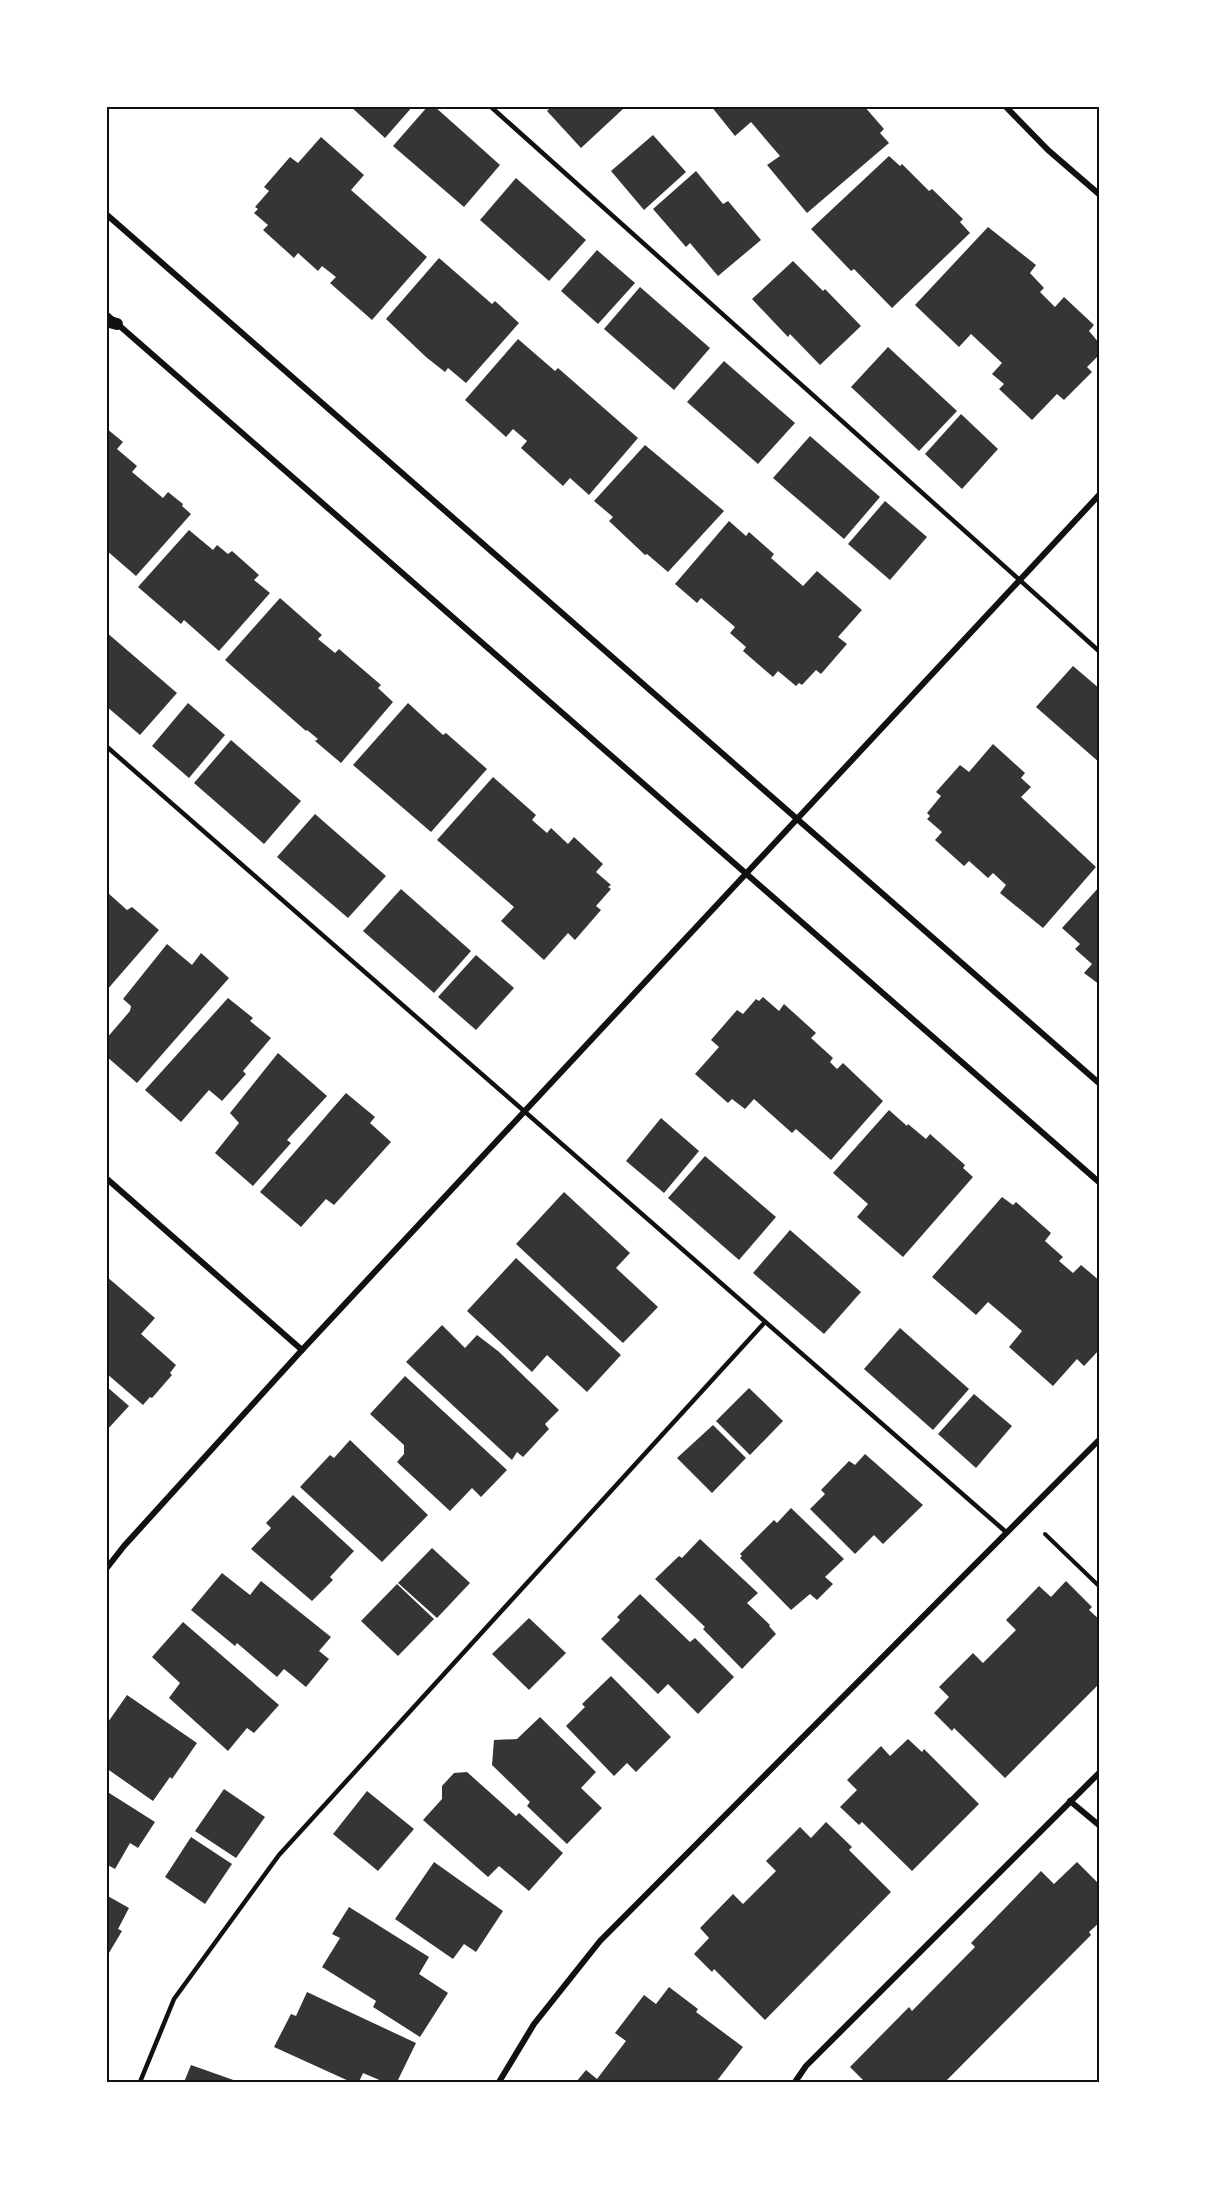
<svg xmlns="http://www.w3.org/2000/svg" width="1206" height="2189" font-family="'Asap Condensed',sans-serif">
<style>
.building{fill:#353535}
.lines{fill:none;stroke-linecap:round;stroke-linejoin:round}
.path{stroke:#111;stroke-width:4}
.service{stroke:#111;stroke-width:4.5}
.minor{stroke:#111;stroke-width:6}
.secondary{stroke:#111;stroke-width:12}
.neatline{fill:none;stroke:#111;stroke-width:2}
</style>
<rect width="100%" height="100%" fill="#fff"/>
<!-- building -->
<g class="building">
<path d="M350,106h63l-28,32z"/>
<path d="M428,106h6l66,59 -36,42 -71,-61z"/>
<path d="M552,106h69l2,3 -42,39 -34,-37z"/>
<path d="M711,106h153l20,23 -4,4 9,10 -82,70 -40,-48 13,-9 -29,-34 -16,14z"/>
<path d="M653,135l33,37 -42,38 -33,-39z"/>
<path d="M321,137l43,38 -13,15 76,67 -55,63 -42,-37 6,-6 -14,-11 -4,5 -20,-18 -4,5 -31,-28 5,-5 -14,-12 4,-4 -3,-2 14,-16 -5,-4 26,-30 8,6z"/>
<path d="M889,156l11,10 2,-2 27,27 3,-2 31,30 -3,3 10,11 -78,75 -38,-39 -3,2 -40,-42z"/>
<path d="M696,171l27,33 5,-3 33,39 -43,36 -28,-33 -4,4 -33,-38z"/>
<path d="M516,178l70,62 -37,41 -69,-61z"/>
<path d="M988,227l48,38 -6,8 14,15 -4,4 15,15 9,-10 30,28 -5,6 11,13 -2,5 2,5 -13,13 5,5 -28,28 -7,-6 -25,26 -33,-31 5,-5 -12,-10 10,-11 -31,-29 -12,13 -44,-42z"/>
<path d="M597,250l38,33 -37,41 -37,-33z"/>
<path d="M439,258l53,46 3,-3 24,22 -53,60 -18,-15 -3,4 -19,-15 -40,-38z"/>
<path d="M793,261l30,30 2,-2 36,37 -41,39 -30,-31 -2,3 -36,-38z"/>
<path d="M640,287l70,61 -36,42 -70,-61z"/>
<path d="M518,339l37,32 3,-3 80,70 -49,57 -19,-17 -7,8 -42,-38 6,-7 -14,-12 -7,8 -41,-37z"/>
<path d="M888,347l69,64 -38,40 -68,-64z"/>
<path d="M724,361l71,62 -37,41 -71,-62z"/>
<path d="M961,414l37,35 -36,40 -37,-35z"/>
<path d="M106,428l17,14 -6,7 20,17 -5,6 31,26 5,-6 15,12 -1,2 9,8 -55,62 -30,-26z"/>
<path d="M810,436l70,61 -36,42 -71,-61z"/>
<path d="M645,445l79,66 -56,61 -21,-18 -2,1 -36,-34 4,-4 -19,-16z"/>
<path d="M885,501l42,36 -37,43 -42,-36z"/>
<path d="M729,521l17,15 3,-4 25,22 -3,4 32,28 14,-15 45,39 -24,27 9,7 -26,30 -5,-4 -14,15 -3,-2 -3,3 -18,-15 -5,6 -30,-26 3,-4 -16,-14 5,-6 -34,-29 -4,5 -22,-19z"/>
<path d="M189,530l24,20 4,-5 11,9 4,-3 27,24 -5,5 16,13 -51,58 -35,-31 -3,4 -43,-37z"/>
<path d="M280,598l42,37 -4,4 17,14 4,-4 42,36 -3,3 15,14 -52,61 -26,-22 3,-2 -11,-9 -1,1 -81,-71z"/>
<path d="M106,632l71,61 -37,42 -34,-29z"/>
<path d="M1073,666l27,23v74l-64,-56z"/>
<path d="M188,703l37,32 -36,43 -37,-32z"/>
<path d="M408,703l35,32 3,-2 41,36 -56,63 -78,-67z"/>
<path d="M231,740l70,61 -37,43 -70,-61z"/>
<path d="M993,744l32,29 -4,5 10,9 -10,10 75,70 -53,61 -43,-35 6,-8 -13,-12 -5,5 -19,-17 -5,5 -29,-26 7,-8 -15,-13 3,-3 -3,-3 14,-17 -5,-4 24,-27 9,7z"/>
<path d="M493,777l43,38 -4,5 15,13 4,-5 17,16 6,-7 29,27 -7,8 15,13 -3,2 3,2 -15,17 5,4 -26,30 -7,-7 -24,27 -43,-39 13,-14 -77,-67z"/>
<path d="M315,814l71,62 -38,42 -71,-61z"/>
<path d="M1100,886v99l-16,-12 8,-9 -17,-15 5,-5 -18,-16z"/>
<path d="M401,889l70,62 -37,42 -71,-62z"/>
<path d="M108,893l19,17 5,-3 27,23 -53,61z"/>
<path d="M167,944l25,21 9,-12 28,25 -92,105 -31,-27v-17l24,-28 1,-5 -8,-7z"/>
<path d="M476,955l38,33 -38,42 -38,-33z"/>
<path d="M763,997l16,14 5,-7 32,29 -5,5 22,20 -3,4 7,7 6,-6 40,38 -52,59 -35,-31 -4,4 -38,-34 -9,10 -13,-10 -4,4 -33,-29 24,-27 -8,-7 26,-30 6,4 13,-15 3,2z"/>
<path d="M228,998l25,20 -3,3 21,17 -28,33 3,3 -24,27 -13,-11 -28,32 -36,-32z"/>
<path d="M278,1053l49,43 -40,44 4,3 -38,43 -38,-33 24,-30 -9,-10z"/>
<path d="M346,1093l29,24 -5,6 21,19 -57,63 -8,-6 -25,28 -41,-35z"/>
<path d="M889,1110l18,16 1,-2 18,15 4,-5 35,31 -2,3 10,9 -70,80 -46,-40 11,-13 -35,-31z"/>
<path d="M661,1118l38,33 -35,42 -38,-32z"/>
<path d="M705,1156l71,61 -37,43 -71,-62z"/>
<path d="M564,1192l66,61 -14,15 42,39 -35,36 -107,-99z"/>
<path d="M1002,1197l11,8 3,-3 35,31 -6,8 18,16 -4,4 14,12 8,-8 19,16v68l-16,17 -7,-7 -24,27 -44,-39 13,-16 -34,-29 -12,13 -44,-38z"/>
<path d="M790,1230l71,62 -37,42 -71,-61z"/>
<path d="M516,1258l105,97 -34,37 -40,-37 -15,17 -65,-61z"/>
<path d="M106,1276l49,42 -14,16 35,31 -6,8 2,2 -20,23 -2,-1 -7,8 -37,-32z"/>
<path d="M442,1325l23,23 12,-13 21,16 61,59 -14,14 4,5 -26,28 -6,-5 -5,8 -106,-98z"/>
<path d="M900,1328l69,61 -36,41 -69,-61z"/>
<path d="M405,1376l102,94 -26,27 -9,-9 -22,23 -53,-49 7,-8v-9l-34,-31z"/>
<path d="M106,1386l23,20 -23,25z"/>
<path d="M749,1388l34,33 -33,34 -34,-34z"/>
<path d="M974,1394l38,32 -36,42 -38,-34z"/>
<path d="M713,1425l33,33 -34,35 -35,-35z"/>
<path d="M350,1440l78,75 -46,47 -82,-75 30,-32 4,3z"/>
<path d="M865,1454l58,51 -40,39 -9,-9 -19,19 -45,-45 15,-15 -4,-4 28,-29 6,4z"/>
<path d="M293,1495l61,56 -24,26 3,3 -21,21 -61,-52 20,-21 -5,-5z"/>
<path d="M791,1508l53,51 -19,18 8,7 -16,16 -7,-6 -19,16 -51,-52 2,-2 -2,-2 34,-34 3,3z"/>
<path d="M700,1539l58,54 -11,10 23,22 -1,1 7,8 -34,35 -39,-40 2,-2 -50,-48 24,-23 3,2z"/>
<path d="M432,1548l38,35 -33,35 -39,-35z"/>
<path d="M222,1573l28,22 11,-14 70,56 -12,14 10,8 -23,28 -22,-18 -7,8 -40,-34 -2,3 -44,-36z"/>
<path d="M1066,1581l26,26 -3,3 11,10v63l-95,95 -51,-50 -2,3 -18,-18 15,-16 -10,-10 34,-34 10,10 33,-33 -10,-10 33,-34 12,11z"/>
<path d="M397,1584l37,35 -36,37 -37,-35z"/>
<path d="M640,1594l50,48 5,-4 39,39 -36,37 -30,-30 -10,10 -57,-55 19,-19 -3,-3z"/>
<path d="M529,1618l37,35 -37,37 -37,-36z"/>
<path d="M183,1622l96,83 -25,28 -7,-5 -19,23 -59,-53 11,-15 -28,-26z"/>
<path d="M611,1676l60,61 -35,35 -9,-9 -13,13 -48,-50 19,-19 -3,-3z"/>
<path d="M127,1695l70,48 -25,36 -2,-2 -17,24 -47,-33v-17l2,-3 -2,-1v-22z"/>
<path d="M540,1717l56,55 -15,16 21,20 -35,36 -40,-38 3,-4 -38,-37 2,-25 23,-1z"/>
<path d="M908,1739l14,13 2,-3 55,55 -67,67 -50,-49 -3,3 -19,-18 17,-17 -10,-10 34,-34 9,10z"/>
<path d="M467,1772l49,44 3,-3 44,40 -34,38 -30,-25 -11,11 -65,-57 19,-21v-13l12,-13z"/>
<path d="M224,1789l41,28 -29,41 -41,-27z"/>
<path d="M106,1791l49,31 -17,26 -8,-5 -15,26 -9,-5z"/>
<path d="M367,1791l47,38 -36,42 -45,-37z"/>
<path d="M826,1822l26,25 -3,3 42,42 -126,128 -51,-51 -2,3 -18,-18 15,-16 -9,-10 33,-34 10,10 33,-33 -10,-10 34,-34 11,11z"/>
<path d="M191,1837l41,27 -27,40 -40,-27z"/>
<path d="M434,1862l69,49 -27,41 -12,-8 -11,15 -58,-40z"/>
<path d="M1077,1862l23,23v37l-11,10 2,3 -146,147h-80l-15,-15 59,-60 3,4 63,-64 -4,-4 70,-72 13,13z"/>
<path d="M106,1895l23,13 -11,21 4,2 -16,27z"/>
<path d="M349,1907l80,50 -10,17 29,19 -28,44 -47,-30 3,-6 -54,-34 18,-29 -8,-4z"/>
<path d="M669,1987l29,22 -2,3 47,35 -27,35h-140l10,-12 11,9 29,-38 -11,-8 29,-38 12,9z"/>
<path d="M307,1992l109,51 -19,39h-13l-21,-9 -4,9h-8l-77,-35 17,-33 5,2z"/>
<path d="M191,2065l48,17h-55z"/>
</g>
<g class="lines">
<!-- path -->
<path class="path" d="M1045,1534l55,53"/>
<!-- service -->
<g class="service">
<path d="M490,106l610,546"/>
<path d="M106,746l900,786"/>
<path d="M140,2082l34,-83 105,-144 486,-533"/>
</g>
<!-- minor -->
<g class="minor">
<path d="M1005,106l43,44 52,45"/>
<path d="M106,214l994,870"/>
<path d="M106,314l994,869"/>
<path d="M106,1178l196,172"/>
<path d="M106,1569l18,-23 178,-196 798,-856"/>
<path d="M1070,1801l30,25"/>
<path d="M499,2082l35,-58 66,-83 500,-502"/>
<path d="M795,2082l11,-16 294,-294"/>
</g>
<!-- secondary -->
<path class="secondary" d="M106,321l11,3"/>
</g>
<!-- border -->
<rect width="1206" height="2189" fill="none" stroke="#ffffff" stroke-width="216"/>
<rect x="108" y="108" width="990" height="1973" class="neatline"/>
</svg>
